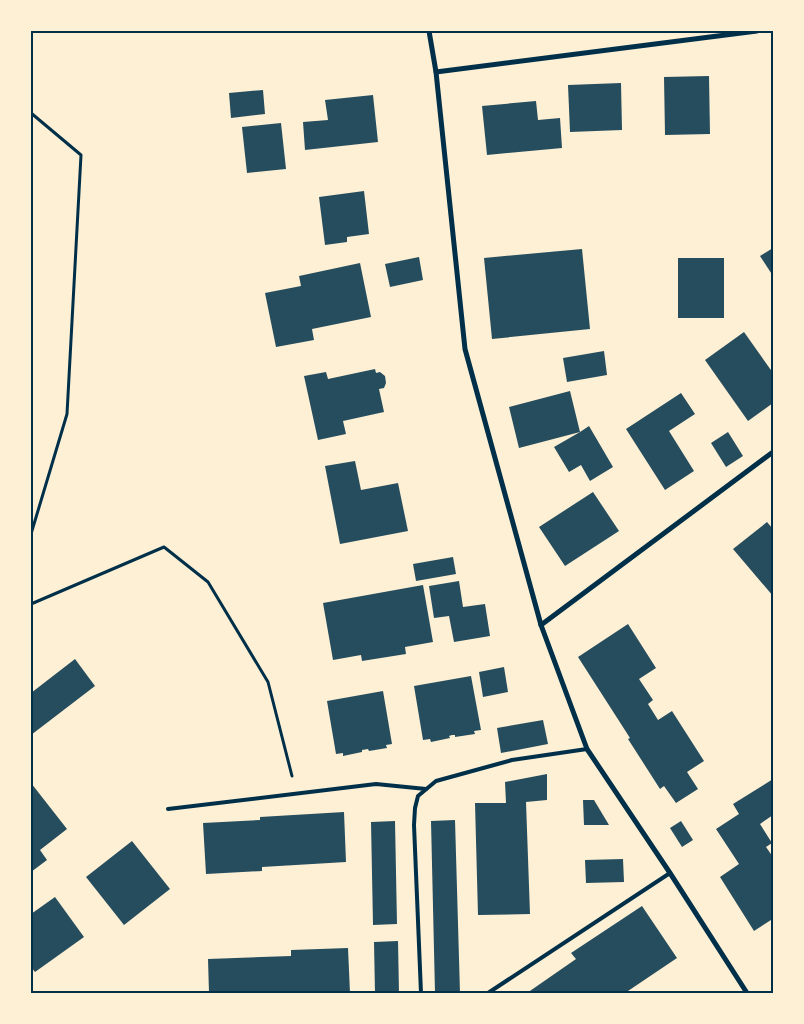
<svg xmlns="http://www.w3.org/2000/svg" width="804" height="1024" font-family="'Roboto Condensed',sans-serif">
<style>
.building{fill:#264d5e}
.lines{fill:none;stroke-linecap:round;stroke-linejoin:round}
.path{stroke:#003049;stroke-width:3}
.service{stroke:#003049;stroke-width:4}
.minor{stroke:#003049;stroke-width:5}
.neatline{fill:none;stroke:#003049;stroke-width:2}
</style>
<rect width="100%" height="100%" fill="#fdf0d5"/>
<!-- building -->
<g class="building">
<path d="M709,76l1,58 -45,1 -1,-58z"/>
<path d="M621,83l1,47 -52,2 -2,-47z"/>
<path d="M263,90l2,24 -34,4 -2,-25z"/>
<path d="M373,95l5,47 -73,8 -2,-28 25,-2 -3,-20z"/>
<path d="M536,101l2,19 22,-2 2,30 -75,7 -5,-49z"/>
<path d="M281,123l5,46 -39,4 -5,-46z"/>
<path d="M364,191l5,43 -22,3v5l-22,3 -6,-48z"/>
<path d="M773,248v28l-13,-20z"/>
<path d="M582,249l8,80 -98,10 -8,-81z"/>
<path d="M419,257l4,23 -33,7 -5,-23z"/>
<rect x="678" y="258" width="46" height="60"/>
<path d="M360,263l11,54 -59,12 2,11 -38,7 -11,-54 36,-7 -2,-10z"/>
<path d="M744,332l29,41v30l-25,18 -43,-61z"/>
<path d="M604,351l3,24 -40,7 -4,-24z"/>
<path d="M375,369l1,4 4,-1 5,4 1,7 -2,5 -5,1 5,23 -41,9 3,13 -28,6 -14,-64 22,-4 2,7z"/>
<path d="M570,391l10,41 9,-6 24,41 -23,14 -9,-16 -12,7 -15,-25 26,-15 -61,16 -10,-41z"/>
<path d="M681,393l14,21 -26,17 25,40 -29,19 -39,-61z"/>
<path d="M728,432l15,24 -17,11 -15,-24z"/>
<path d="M355,461l6,29 37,-7 10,48 -68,13 -15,-78z"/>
<path d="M593,492l26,39 -54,35 -26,-39z"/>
<path d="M767,522l6,7v67l-40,-47z"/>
<path d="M453,557l3,17 -40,7 -3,-17z"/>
<path d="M459,581l4,26 22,-3 5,32 -36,6 -5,-26 -15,2 -5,-32z"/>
<path d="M423,585l10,57 -28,5 1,7 -44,7 -1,-6 -28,5 -10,-57z"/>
<path d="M628,624l28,44 -17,11 14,21 -5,4 10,16 14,-9 32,50 -17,11 11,17 -22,14 -12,-17 -4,3 -32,-50 2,-1 -52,-81z"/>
<path d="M75,659l20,27 -64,49v-42z"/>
<path d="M504,667l4,25 -25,5 -4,-25z"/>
<path d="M471,676l10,54 -7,1 1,3 -20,3v-2h-3l-3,1 1,2 -19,4 -1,-3 -7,1 -9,-54z"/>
<path d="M383,691l9,53 -6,1 1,3 -18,3 -1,-2 -6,1v2l-19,4v-3l-7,1 -9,-53z"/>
<path d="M543,720l5,24 -47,9 -4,-25z"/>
<path d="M547,774v26l-21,2 4,112 -52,1 -3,-112h31l-1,-21z"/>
<path d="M773,779v36l-13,9 12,19 -6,4 7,10v64l-2,-1 -17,11 -34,-54 19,-13 -23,-35 23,-15 -6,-10z"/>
<path d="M31,783l36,46 -27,21 7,10 -16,12z"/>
<path d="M583,800h11l15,25h-25z"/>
<path d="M344,812l2,50 -84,5v4l-56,3 -3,-51 57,-3v-3z"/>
<path d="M455,820l5,173h-25l-4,-172z"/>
<path d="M395,821l2,103 -24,1 -2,-103z"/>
<path d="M681,821l12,19 -11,7 -12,-19z"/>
<path d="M132,841l38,48 -46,36 -38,-48z"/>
<path d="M623,859l1,23 -38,1 -1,-23z"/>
<path d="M55,897l29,40 -49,35 -4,-5v-53z"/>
<path d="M642,906l35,52 -52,35h-98l49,-34 -5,-6z"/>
<path d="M398,941l1,52h-24l-1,-51z"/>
<path d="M348,948l2,45h-141l-1,-34 83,-3v-6z"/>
</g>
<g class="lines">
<!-- path -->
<g class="path">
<path d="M31,113l50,42 -14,259 -36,120"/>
<path d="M31,604l133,-57 44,35 60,100 24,94"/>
</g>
<!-- service -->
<g class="service">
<path d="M168,809l208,-25 50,5"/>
<path d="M421,993l-7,-168 1,-17 3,-12 18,-15 76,-21 75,-11"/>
<path d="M488,993l182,-120"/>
</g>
<!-- minor -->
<g class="minor">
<path d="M429,31l7,41 29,277 76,276 46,124 83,124 77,120"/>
<path d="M436,72l321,-41"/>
<path d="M541,625l232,-173"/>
</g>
</g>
<!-- border -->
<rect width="804" height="1024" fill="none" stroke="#fdf0d5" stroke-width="65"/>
<rect x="32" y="32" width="740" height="960" class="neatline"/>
</svg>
